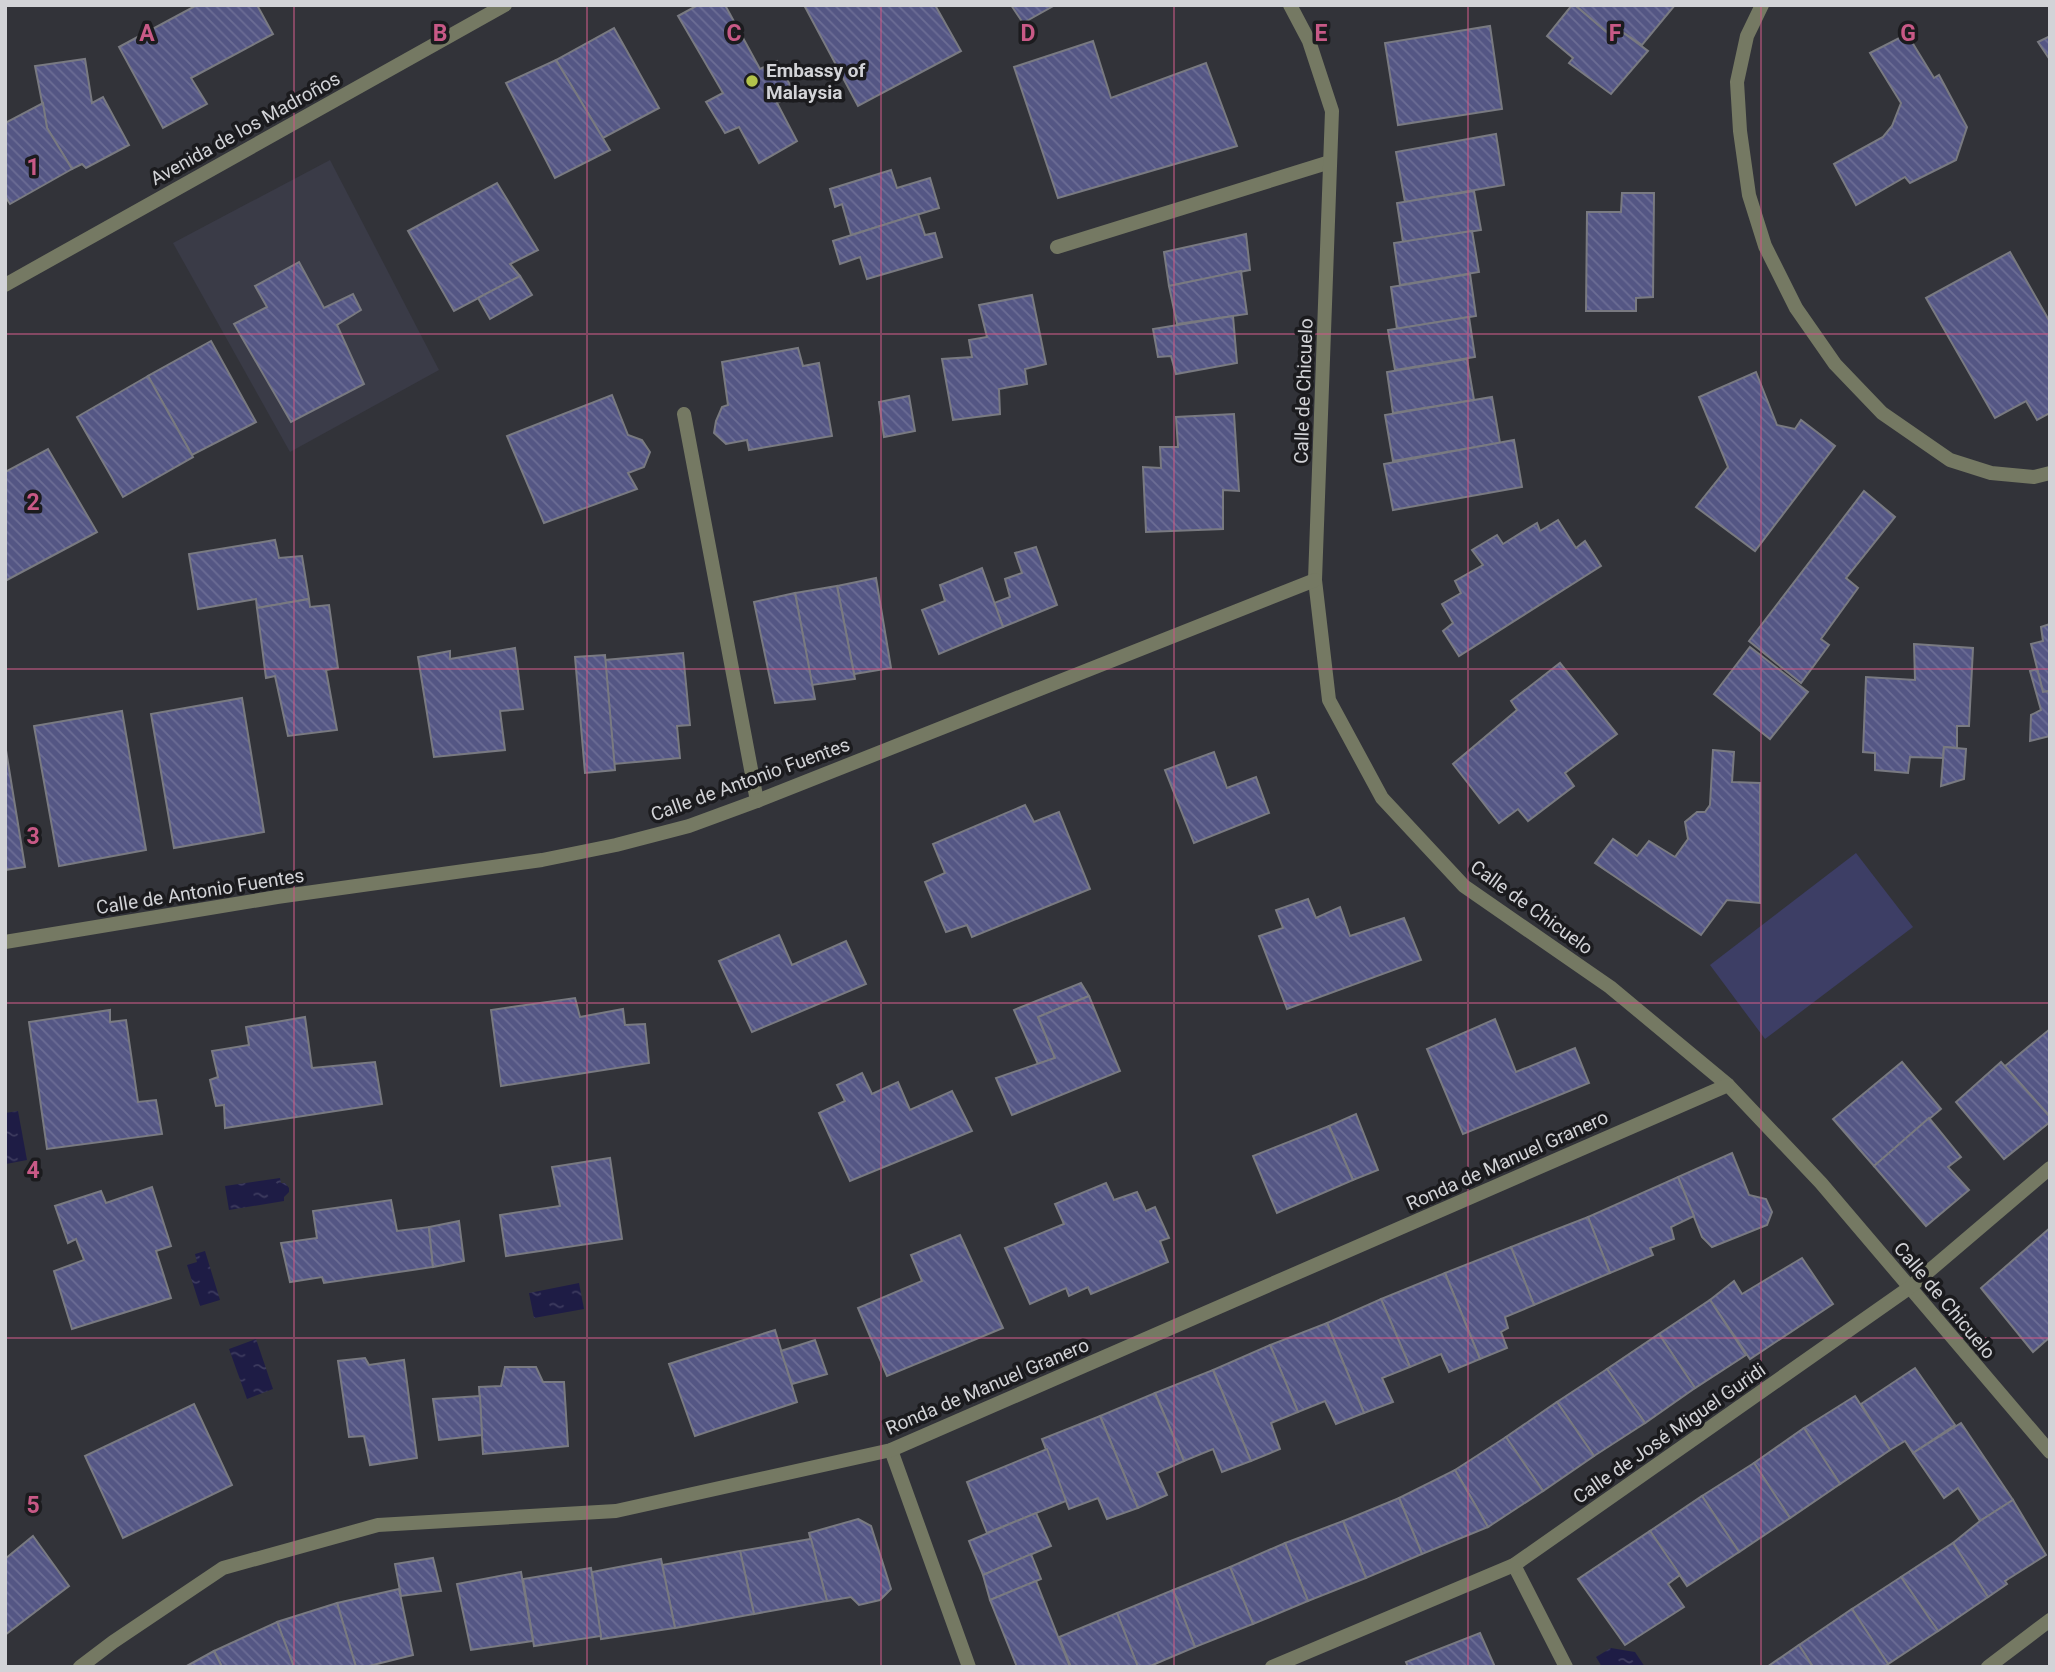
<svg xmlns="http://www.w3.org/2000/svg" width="2055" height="1672" font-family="Roboto,sans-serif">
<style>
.built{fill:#3a3b47}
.pitch{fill:#3d3e65}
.water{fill:url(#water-ripples)}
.building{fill:url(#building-back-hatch);stroke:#797a81;stroke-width:2}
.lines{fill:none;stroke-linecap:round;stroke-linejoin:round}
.service{stroke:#757963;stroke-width:14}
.minor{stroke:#757963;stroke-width:14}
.tertiary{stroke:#757963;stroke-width:14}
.grid{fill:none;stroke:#c85986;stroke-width:2;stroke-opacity:0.55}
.poi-dot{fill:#b3c24b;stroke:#1b1b1e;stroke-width:2.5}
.labels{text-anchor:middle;stroke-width:7;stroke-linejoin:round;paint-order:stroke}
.poi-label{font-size:19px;font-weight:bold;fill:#d2d3d7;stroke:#1b1b1e;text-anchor:start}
.street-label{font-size:19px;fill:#d2d3d7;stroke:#1b1b1e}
.grid-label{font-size:23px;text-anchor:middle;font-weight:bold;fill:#c85986;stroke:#1b1b1e;stroke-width:7;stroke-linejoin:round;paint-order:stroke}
</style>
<defs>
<pattern id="water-ripples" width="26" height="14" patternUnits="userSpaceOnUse" patternTransform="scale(1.75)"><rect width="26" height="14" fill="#1e1c45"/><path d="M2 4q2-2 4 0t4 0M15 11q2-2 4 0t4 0" fill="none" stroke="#3e3c5f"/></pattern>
<pattern id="building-back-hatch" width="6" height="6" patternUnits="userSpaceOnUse" patternTransform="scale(1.75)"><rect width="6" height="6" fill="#545684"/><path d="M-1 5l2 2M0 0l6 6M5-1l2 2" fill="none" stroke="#6c6d95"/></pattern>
</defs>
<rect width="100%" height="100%" fill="#323339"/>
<!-- built -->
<path class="built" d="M330,160l109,210 -149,82 -117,-209z"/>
<!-- pitch -->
<path class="pitch" d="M1856,853l57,74 -148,112 -55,-74z"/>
<!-- water -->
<g class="water">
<path d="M18,1111l9,49 -21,4 -1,-51z"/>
<path d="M280,1178l1,5h4l4,5v4l-5,5v4l-55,9 -4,-24z"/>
<path d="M205,1251l15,49 -20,6 -13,-41 10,-3 -2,-8z"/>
<path d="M579,1283l5,26 -50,9 -5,-25z"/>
<path d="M256,1339l17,50 -26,10 -18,-50z"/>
<path d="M1611,1648l24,4 10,15h-43l-6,-10z"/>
</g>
<!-- building -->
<g class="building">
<path d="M197,5h60l16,29 -82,44 16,26 -44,24 -44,-81z"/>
<path d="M698,5h27l35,64 17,-8 18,33 -18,9 20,38 -38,22 -20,-36 -14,6 -19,-31 17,-9 -45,-77z"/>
<path d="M804,5h131l26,46 -103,55z"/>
<path d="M1011,5h44l-32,18z"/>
<path d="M1572,5h3l40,34 6,-8 27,20 -37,43 -42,-31 4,-5 -26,-22z"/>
<path d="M1575,5h100l-33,40 -21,-14 -6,8z"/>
<path d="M1490,26l12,83 -104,16 -13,-82z"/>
<path d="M614,28l45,80 -56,30 -47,-78z"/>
<path d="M1907,34l27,44 5,-3 28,52 -11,33 -46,23 -5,-6 -49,28 -22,-41 49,-27 9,-11 9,-23 -31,-50z"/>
<path d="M2050,36v24l-12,-18z"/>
<path d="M1093,41l18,57 95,-35 31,83 -179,52 -44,-131z"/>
<path d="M85,59l7,44 11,-6 26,48 -43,23 -4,-4 -10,5 -25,-41 -12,-62z"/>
<path d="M556,60l54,90 -55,28 -49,-95z"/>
<path d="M43,103l4,25 25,41 -62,35 -5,-8v-73z"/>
<path d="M1496,134l8,51 -99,17 -9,-50z"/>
<path d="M891,170l6,18 33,-10 9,30 -88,27 -9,-31 -7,3 -5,-18z"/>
<path d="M497,183l41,67 -28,14 10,12 -66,35 -46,-80z"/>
<path d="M1474,191l7,39 -78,12 -6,-39z"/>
<path d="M1622,193h32l-1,104 -17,1v13h-50l1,-99h34z"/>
<path d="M918,214l7,21 10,-2 7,24 -75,22 -7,-22 -20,7 -7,-23z"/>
<path d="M1472,231l7,41 -79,13 -6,-42z"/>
<path d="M1246,234l4,36 -81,16 -5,-34z"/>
<path d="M2010,252l40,70v91l-13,7 -11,-19 -31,17 -69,-120z"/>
<path d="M299,262l25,46 29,-14 8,16 -24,15 27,59 -73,38 -57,-98 33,-17 -12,-21z"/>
<path d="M1241,271l6,43 -70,10 -8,-38z"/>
<path d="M1470,274l6,42 -79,13 -6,-42z"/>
<path d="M520,276l12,19 -42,24 -12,-21z"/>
<path d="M1032,295l14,69 -21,5 2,15 -28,5 1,25 -47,6 -11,-61 30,-2 -3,-17 18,-3 -8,-32z"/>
<path d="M1233,316l4,47 -61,11 -5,-18 -13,1 -5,-28z"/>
<path d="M1469,317l6,40 -80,13 -7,-40z"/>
<path d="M211,341l45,81 -64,33 -44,-79z"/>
<path d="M798,348l5,18 16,-3 13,73 -83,14 -2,-10 -21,4 -12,-11 2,-12 6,-14 6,-2 -6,-43z"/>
<path d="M1467,359l7,41 -81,13 -6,-41z"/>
<path d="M1756,372l21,53 18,4 6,-9 34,26 -80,105 -59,-44 32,-40 -29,-70z"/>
<path d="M148,376l45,81 -70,40 -46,-80z"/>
<path d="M612,395l16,40 14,5 8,12 -6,15 -16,6 9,16 -93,34 -37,-87z"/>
<path d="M909,396l6,35 -31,6 -5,-35z"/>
<path d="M1492,397l8,46 -107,18 -8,-46z"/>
<path d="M1234,414l5,77 -16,-1v39l-77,3 -3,-65 18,1 -1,-21h18l-2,-30z"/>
<path d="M1514,440l8,47 -129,23 -9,-46z"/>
<path d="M48,449l49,83 -92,49v-109z"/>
<path d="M1864,491l31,26 -49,61 12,10 -37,51 8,6 -28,38 -52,-42z"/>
<path d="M1558,520l18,28 9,-7 16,25 -142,90 -16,-25 10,-8 -11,-19 19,-11 -6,-12 28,-16 -11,-15 25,-15 6,9 34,-21 3,8z"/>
<path d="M275,540l4,18 23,-2 7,43 -52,9 -1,-9 -58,10 -9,-55z"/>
<path d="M1036,547l21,58 -54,22 -9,-24 16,-6 -5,-18 17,-6 -7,-20z"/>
<path d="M982,568l21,59 -64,27 -17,-44 23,-9 -5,-16z"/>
<path d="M876,578l15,90 -37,6 -17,-88z"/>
<path d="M837,586l18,93 -43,6 -17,-92z"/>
<path d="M795,593l20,106 -40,4 -21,-101z"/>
<path d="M309,599l1,8 19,-2 9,63 -12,2 11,60 -49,6 -13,-60 -9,2 -9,-70z"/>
<path d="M2050,624v67l-7,1 -12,-48 12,-3 -2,-14z"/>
<path d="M1914,644l59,4 -4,78h-12v22l-13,-1 -1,11 -33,-1 -2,16 -33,-3v-17l-12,-1 3,-75 49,3z"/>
<path d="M1750,647l58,45 -38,47 -56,-45z"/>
<path d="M515,648l8,61 -23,2 5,39 -71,7 -16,-100 32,-6v8z"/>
<path d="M683,653l7,72 -13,1 3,32 -66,6 -9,-104z"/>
<path d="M605,655l10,115 -30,3 -10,-116z"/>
<path d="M1560,663l57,71 -52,39 9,13 -46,35 -10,-12 -19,14 -46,-59 64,-54 -6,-9z"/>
<path d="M2037,669l6,23 7,-1v45l-20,5 1,-26 10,-5 -11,-39z"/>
<path d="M242,698l22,134 -90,16 -23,-134z"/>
<path d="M122,711l24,139 -87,16 -25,-140z"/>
<path d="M5,744l20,123 -20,3z"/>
<path d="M1944,747l22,2 -2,30 -23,7z"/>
<path d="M1713,750l21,2 -2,30 28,1v120l-33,-3 -26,35 -106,-72 18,-24 24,17 12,-15 26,16 13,-18 -3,-17 12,-10h8l5,-7z"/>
<path d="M1214,752l13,36 29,-11 13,36 -75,30 -29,-73z"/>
<path d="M1025,805l9,17 25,-10 31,77 -118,48 -5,-12 -21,7 -21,-50 20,-9 -12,-29z"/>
<path d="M1308,899l8,19 24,-11 10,29 54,-18 17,42 -134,49 -28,-73 24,-8 -7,-18z"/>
<path d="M779,935l13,30 54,-24 20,43 -114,48 -33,-71z"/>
<path d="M1081,983l8,13 -51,21 17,41 -17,6 -24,-54z"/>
<path d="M1089,996l31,75 -108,44 -16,-37 59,-20 -17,-41z"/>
<path d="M575,998l5,19 43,-8 2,16 20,-1 4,39 -148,23 -10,-76z"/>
<path d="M110,1010v12l16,-2 12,82 18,-2 6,34 -115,15 -18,-127z"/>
<path d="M305,1017l7,51 63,-6 7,42 -157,24 -1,-23 -8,1 -6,-26 8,-3 -6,-26 37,-6 -3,-18z"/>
<path d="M1495,1019l21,53 59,-24 14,35 -126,51 -36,-85z"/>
<path d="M2050,1029v88l-45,-51z"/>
<path d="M1902,1062l39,47 -67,57 -41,-47z"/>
<path d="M2001,1062l49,55v5l-46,37 -48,-57z"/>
<path d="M862,1073l10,21 26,-12 12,28 42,-19 20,40 -122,50 -31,-68 26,-12 -8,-16z"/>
<path d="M1356,1114l22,56 -25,10 -24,-54z"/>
<path d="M1929,1118l32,39 -13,10 21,23 -43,36 -52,-60z"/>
<path d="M1329,1126l24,54 -76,33 -24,-57z"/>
<path d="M1732,1153l17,42 17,4 6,13 -5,13 -55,22 -10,-10 -24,-60z"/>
<path d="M610,1158l12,81 -116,17 -6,-41 60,-9 -8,-39z"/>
<path d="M1678,1177l16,39 -23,11 3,12 -24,9 3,7 -43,18 -22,-56z"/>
<path d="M1106,1183l8,17 23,-8 9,19 9,-4 14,31 -9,3 8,21 -77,32 -3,-7 -19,9 -3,-8 -36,16 -25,-56 59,-24 -9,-20z"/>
<path d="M152,1187l19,59 -15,5 15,47 -99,31 -18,-58 30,-11 -8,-21 -8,4 -13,-37 46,-15 5,12z"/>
<path d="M391,1200l6,31 32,-4 4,40 -109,16 -2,-6 -32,5 -9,-39 36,-5 -4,-27z"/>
<path d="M1588,1217l22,56 -76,32 -23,-58z"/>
<path d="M459,1221l5,40 -31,6 -4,-40z"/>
<path d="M2050,1228v109l-17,15 -52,-64z"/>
<path d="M960,1235l43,93 -116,48 -29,-68 64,-27 -11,-26z"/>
<path d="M1511,1247l23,58 -29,12 3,11 -7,4 6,16 -27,11 -35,-86z"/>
<path d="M1802,1258l31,46 -83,55 -40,-59 24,-19 8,13z"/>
<path d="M1445,1273l35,86 -31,13 -8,-18 -31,13 -29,-68z"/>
<path d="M1381,1299l29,68 -28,11 11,24 -29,11 -37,-90z"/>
<path d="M1710,1300l36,55 -51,33 -36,-54z"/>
<path d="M1327,1323l37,90 -28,11 -11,-23 -27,11 -28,-67z"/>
<path d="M775,1330l22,72 -102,34 -26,-72z"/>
<path d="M1659,1334l36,54 -50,35 -38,-54z"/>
<path d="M815,1340l12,34 -35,10 -11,-33z"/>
<path d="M1270,1345l28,67 -27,11 9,26 -29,12 -38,-91z"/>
<path d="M365,1358l4,7 35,-5 13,98 -47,7 -6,-29 -15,1 -11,-76z"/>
<path d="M505,1367h31l7,15h21l4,64 -85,8 -4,-67 22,-1z"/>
<path d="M1915,1368l40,57 -42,28 -8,-12 -15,9 -29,-46z"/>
<path d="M1607,1369l38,54 -51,33 -37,-54z"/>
<path d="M1213,1370l38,91 -29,11 -9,-23 -29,12 -29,-68z"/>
<path d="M1155,1393l29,68 -27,12 10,22 -29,13 -38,-92z"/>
<path d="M480,1396l2,39 -43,5 -6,-41z"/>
<path d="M1855,1396l35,54 -50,34 -36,-56z"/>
<path d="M1557,1402l37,54 -51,35 -37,-54z"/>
<path d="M194,1404l38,81 -109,53 -38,-82z"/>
<path d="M1100,1416l38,92 -31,11 -9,-21 -29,11 -27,-70z"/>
<path d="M1961,1423l52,77 -33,21 -22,-33 -14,10 -31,-45z"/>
<path d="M1804,1428l36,56 -50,34 -36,-55z"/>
<path d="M1506,1437l37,54 -55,36 -33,-57z"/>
<path d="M1047,1449l19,52 -79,32 -20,-51z"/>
<path d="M1754,1463l36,55 -51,34 -37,-56z"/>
<path d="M1455,1470l33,57 -66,27 -23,-56z"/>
<path d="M1702,1496l37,56 -52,34 -37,-55z"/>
<path d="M1399,1498l23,56 -56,24 -23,-57z"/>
<path d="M2013,1500l33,55 -41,26 2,3 -19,13 -35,-54 27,-22z"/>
<path d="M1036,1513l15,33 -68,29 -14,-34z"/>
<path d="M858,1519l13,7 20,63 -11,11 -21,5 -8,-8 -24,4 -18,-68z"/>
<path d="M1343,1521l23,57 -58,23 -23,-58z"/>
<path d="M1650,1531l30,44 -12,9 16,23 -59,38 -47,-66z"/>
<path d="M33,1536l36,50 -64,49v-76z"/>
<path d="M811,1539l16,62 -73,13 -14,-63z"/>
<path d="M1285,1543l23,58 -55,23 -23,-57z"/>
<path d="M1953,1543l35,54 -50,34 -37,-54z"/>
<path d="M740,1551l14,63 -79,14 -13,-63z"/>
<path d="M1031,1554l10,25 -51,21 -7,-25z"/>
<path d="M433,1558l8,33 -40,5 -6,-32z"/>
<path d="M661,1559l14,69 -74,11 -9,-67z"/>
<path d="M1230,1567l23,57 -58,23 -22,-57z"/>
<path d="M591,1568l10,68 -67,10 -11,-67z"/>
<path d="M521,1572l12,69 -62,9 -14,-66z"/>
<path d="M1901,1577l37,54 -50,33 -36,-55z"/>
<path d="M1036,1581l34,86h-53l-27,-67z"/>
<path d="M399,1589l14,66 -48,12h-9l-19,-64z"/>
<path d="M1173,1590l22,57 -47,20h-10l-21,-54z"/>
<path d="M337,1603l19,64h-62l-17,-45z"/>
<path d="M1852,1609l36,55 -4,3h-71l-14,-22z"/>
<path d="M1117,1613l21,54h-67l-12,-30z"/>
<path d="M277,1622l17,45h-72l-8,-16z"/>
<path d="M1480,1633l15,34h-87l-2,-5z"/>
<path d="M1799,1645l14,22h-46z"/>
<path d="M214,1651l8,16h-37z"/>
</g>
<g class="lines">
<!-- service -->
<g class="service">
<path d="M1057,247l273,-85"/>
<path d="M684,414l73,387"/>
</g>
<!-- minor -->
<g class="minor">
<path d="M1290,5l19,36 23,70 -17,469 14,120 53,98 82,88 146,101 118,98 93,98 229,269"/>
<path d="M1762,5l-15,31 -10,46 3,49 9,64 16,51 31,62 39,56 47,49 68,47 41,13 43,4 16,-4"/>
<path d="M5,942l272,-45 265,-37 74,-15 73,-19 68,-25 558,-221"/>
<path d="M891,1450l78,217"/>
<path d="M1514,1565l52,102"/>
<path d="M80,1667l33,-25 110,-74 155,-43 238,-14 275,-61 837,-365"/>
<path d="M1272,1667l242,-102 395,-277 141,-120"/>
<path d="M1988,1667l62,-47"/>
</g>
<!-- tertiary -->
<path class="tertiary" d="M5,285l500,-280"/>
</g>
<!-- grid -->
<path class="grid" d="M294,5v1662M587,5v1662M881,5v1662M1174,5v1662M1468,5v1662M1761,5v1662M5,334h2045M5,669h2045M5,1003h2045M5,1338h2045"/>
<!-- markers -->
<circle class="poi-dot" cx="752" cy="81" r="7"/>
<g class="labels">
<!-- poi labels -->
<g class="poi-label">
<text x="766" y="77">Embassy of<tspan x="766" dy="22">Malaysia</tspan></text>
</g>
<!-- street labels -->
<g class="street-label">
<text transform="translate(245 128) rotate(-29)" y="7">Avenida de los Madroños</text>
<text transform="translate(1303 391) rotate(-88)" y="7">Calle de Chicuelo</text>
<text transform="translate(750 779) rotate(-20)" y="7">Calle de Antonio Fuentes</text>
<text transform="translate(200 891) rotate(-9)" y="7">Calle de Antonio Fuentes</text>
<text transform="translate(1532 907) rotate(36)" y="7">Calle de Chicuelo</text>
<text transform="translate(1507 1160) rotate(-24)" y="7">Ronda de Manuel Granero</text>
<text transform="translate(1945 1300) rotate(50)" y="7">Calle de Chicuelo</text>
<text transform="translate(987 1386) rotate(-23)" y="7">Ronda de Manuel Granero</text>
<text transform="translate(1669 1433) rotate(-35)" y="7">Calle de José Miguel Guridi</text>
</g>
</g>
<g class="grid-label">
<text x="147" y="41">A</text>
<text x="440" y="41">B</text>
<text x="734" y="41">C</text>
<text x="1028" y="41">D</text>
<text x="1321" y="41">E</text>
<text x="1615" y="41">F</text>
<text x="1908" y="41">G</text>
<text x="33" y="175">1</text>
<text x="33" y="510">2</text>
<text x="33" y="844">3</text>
<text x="33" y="1178">4</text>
<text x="33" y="1513">5</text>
</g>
<!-- border -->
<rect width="2055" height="1672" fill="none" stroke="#d2d3d7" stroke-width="14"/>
</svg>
